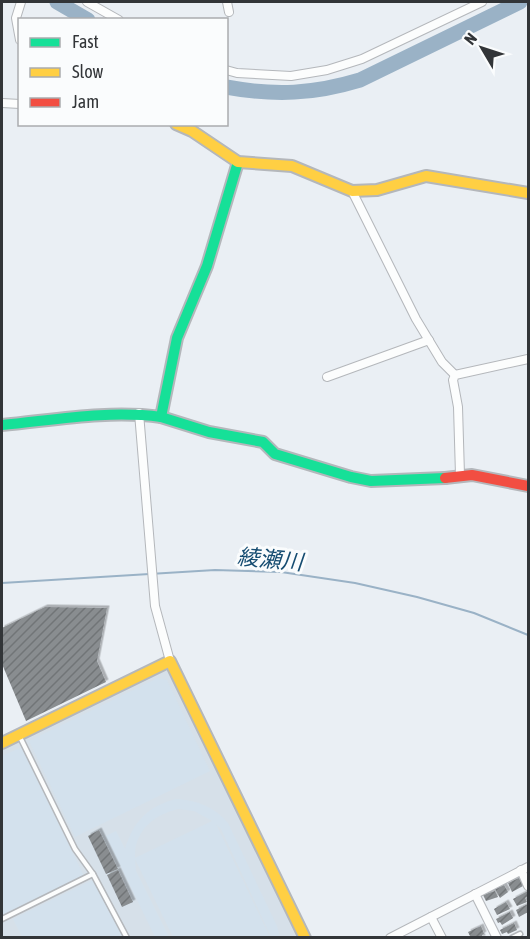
<svg xmlns="http://www.w3.org/2000/svg" width="530" height="939" font-family="'Asap Condensed','Noto Sans JP',sans-serif">
<style>
.built{fill:#d6e0e9}
.grass{fill:#d3e1ed;fill-rule:evenodd}
.lines{fill:none;stroke-linecap:round;stroke-linejoin:round}
.stream{stroke:#9ab2c6;stroke-width:2}
.river{stroke:#9ab2c6;stroke-width:15}
.building{fill:url(#building-hatch);filter:url(#shadow)}
.lane-casing{stroke:#b4b7bb;stroke-width:7}
.street-casing{stroke:#b4b7bb;stroke-width:10}
.fast-casing{stroke:#b4b7bb;stroke-width:14}
.slow-casing{stroke:#b4b7bb;stroke-width:14}
.jam-casing{stroke:#b4b7bb;stroke-width:14}
.lane{stroke:#fcfdfd;stroke-width:4}
.street{stroke:#fcfdfd;stroke-width:8}
.fast{stroke:#16e098;stroke-width:10}
.slow{stroke:#ffcf43;stroke-width:10}
.jam{stroke:#f24e42;stroke-width:10}
.labels{text-anchor:middle;stroke-width:6;stroke-linejoin:round;paint-order:stroke}
.water-label{font-size:22px;font-style:italic;fill:#154c71;stroke:#fafcfd}
</style>
<defs>
<pattern id="building-hatch" width="6" height="6" patternUnits="userSpaceOnUse" patternTransform="scale(1.5)"><rect width="6" height="6" fill="#898d90"/><path d="M-1 1l2-2M0 6l6-6M5 7l2-2" fill="none" stroke="#717477"/></pattern>
<filter id="shadow"><feDropShadow dx="2.5" dy="-2.5" stdDeviation="0" flood-color="#0004"/></filter>
</defs>
<rect width="100%" height="100%" fill="#eaeff4"/>
<!-- built -->
<path class="built" d="M164,670l7,2 128,265 -297,1v-189z"/>
<!-- grass -->
<g class="grass">
<path d="M158,678l9,2 43,91 -135,66 -46,-96z"/>
<path d="M22,747l62,129 -82,40v-160z"/>
<path d="M176,799c21,1 39,8 52,24l49,103 3,11h-9l-50,-108 -5,-5 54,113h-97l-38,-78 1,12 33,66h-14l-49,-101 10,-5 9,18c8,-27 23,-43 51,-50zM179,809l15,2 18,10 -77,37c-1,-27 19,-44 44,-49z"/>
<path d="M95,879l28,58h-101l-9,-18z"/>
</g>
<g class="lines">
<!-- stream -->
<path class="stream" d="M2,583l213,-13 66,2 74,11 62,14 57,16 54,22"/>
<!-- river -->
<g class="river">
<path d="M57,2l31,18"/>
<path d="M226,87c49,9 88,7 134,-7l160,-78"/>
</g>
</g>
<!-- building -->
<g class="building">
<path d="M45,607l62,1 -10,53 9,21 -80,39 -24,-57v-36z"/>
<path d="M99,830l19,39 -12,5 -18,-38z"/>
<path d="M118,870l15,32 -11,5 -15,-32z"/>
<path d="M519,878l4,8 -11,6 -4,-9z"/>
<path d="M504,885l4,7 -8,6 -5,-9z"/>
<path d="M495,891l3,6 -12,4 -3,-6z"/>
<path d="M528,891v5l-3,2 2,4 -10,4 -4,-7z"/>
<path d="M506,902l4,7 -13,6 -3,-6z"/>
<path d="M528,904v8l-9,5 -3,-7z"/>
<path d="M510,912l3,6 -11,7 -2,-3 -2,1 -2,-4z"/>
<path d="M514,923l3,7 -9,4 -1,-2 -5,2 -2,-4z"/>
<path d="M481,926l3,8 -2,1 1,3h-12l-3,-6z"/>
</g>
<g class="lines">
<defs>
<g id="lane">
<path d="M19,735l56,114 18,25 34,64"/>
<path d="M2,919l91,-45"/>
<path d="M512,938l8,-4"/>
</g>
<g id="street">
<path d="M87,2l32,18"/>
<path d="M227,2l2,10"/>
<path d="M20,40l-4,-22 5,-16"/>
<path d="M226,70l11,3 54,3 36,-6 35,-11 120,-57"/>
<path d="M2,103l18,1"/>
<path d="M352,191l64,128 26,43 13,13"/>
<path d="M327,377l102,-37"/>
<path d="M139,413l16,193 15,55"/>
<path d="M460,475l-2,-68 -5,-27 2,-5 73,-16"/>
<path d="M521,870l7,16"/>
<path d="M475,894l22,44"/>
<path d="M431,917l11,21"/>
<path d="M390,938l138,-71"/>
</g>
<g id="fast">
<path d="M161,417l48,15 54,10 12,12 76,23 20,4 74,-3"/>
<path d="M2,425c53,-5 105,-15 159,-8l16,-79 30,-72 31,-104"/>
</g>
<g id="slow">
<path d="M176,124l16,7 46,31 54,4 60,25 25,-1 49,-14 102,17"/>
<path d="M2,743l168,-82 135,277"/>
</g>
<path id="jam" d="M445,478l27,-3 56,11"/>
</defs>
<!-- lane casing -->
<use href="#lane" class="lane-casing"/>
<!-- street casing -->
<use href="#street" class="street-casing"/>
<!-- fast casing -->
<use href="#fast" class="fast-casing"/>
<!-- slow casing -->
<use href="#slow" class="slow-casing"/>
<!-- jam casing -->
<use href="#jam" class="jam-casing"/>
<!-- lane -->
<use href="#lane" class="lane"/>
<!-- street -->
<use href="#street" class="street"/>
<!-- fast -->
<use href="#fast" class="fast"/>
<!-- slow -->
<use href="#slow" class="slow"/>
<!-- jam -->
<use href="#jam" class="jam"/>
</g>
<g class="labels">
<!-- water labels -->
<g class="water-label">
<text transform="translate(270 559) rotate(5)" y="8">綾瀬川</text>
</g>
</g>
<!-- border -->
<rect width="530" height="939" fill="none" stroke="#323538" stroke-width="6"/>
<!-- legend -->
<rect x="18" y="18" width="210" height="108" fill="#fafcfd" stroke="#aaacae" stroke-width="1.5"/>
<rect x="30" y="38" width="30" height="9" fill="#16e098" stroke="#aaacae" stroke-width="1.5"/>
<text x="72" y="48" font-size="18" fill="#323538">Fast</text>
<rect x="30" y="68" width="30" height="9" fill="#ffcf43" stroke="#aaacae" stroke-width="1.5"/>
<text x="72" y="78" font-size="18" fill="#323538">Slow</text>
<rect x="30" y="98" width="30" height="9" fill="#f24e42" stroke="#aaacae" stroke-width="1.5"/>
<text x="72" y="108" font-size="18" fill="#323538">Jam</text>
<!-- north arrow -->
<g transform="translate(482 48) rotate(309)" stroke="#fafcfd" stroke-width="4.5" paint-order="stroke">
<path d="M0-4.5L10 22L0 15L-10 22Z" fill="#323538"/>
<text y="-9" font-size="16" font-weight="bold" text-anchor="middle" fill="#323538">N</text>
</g>
</svg>
